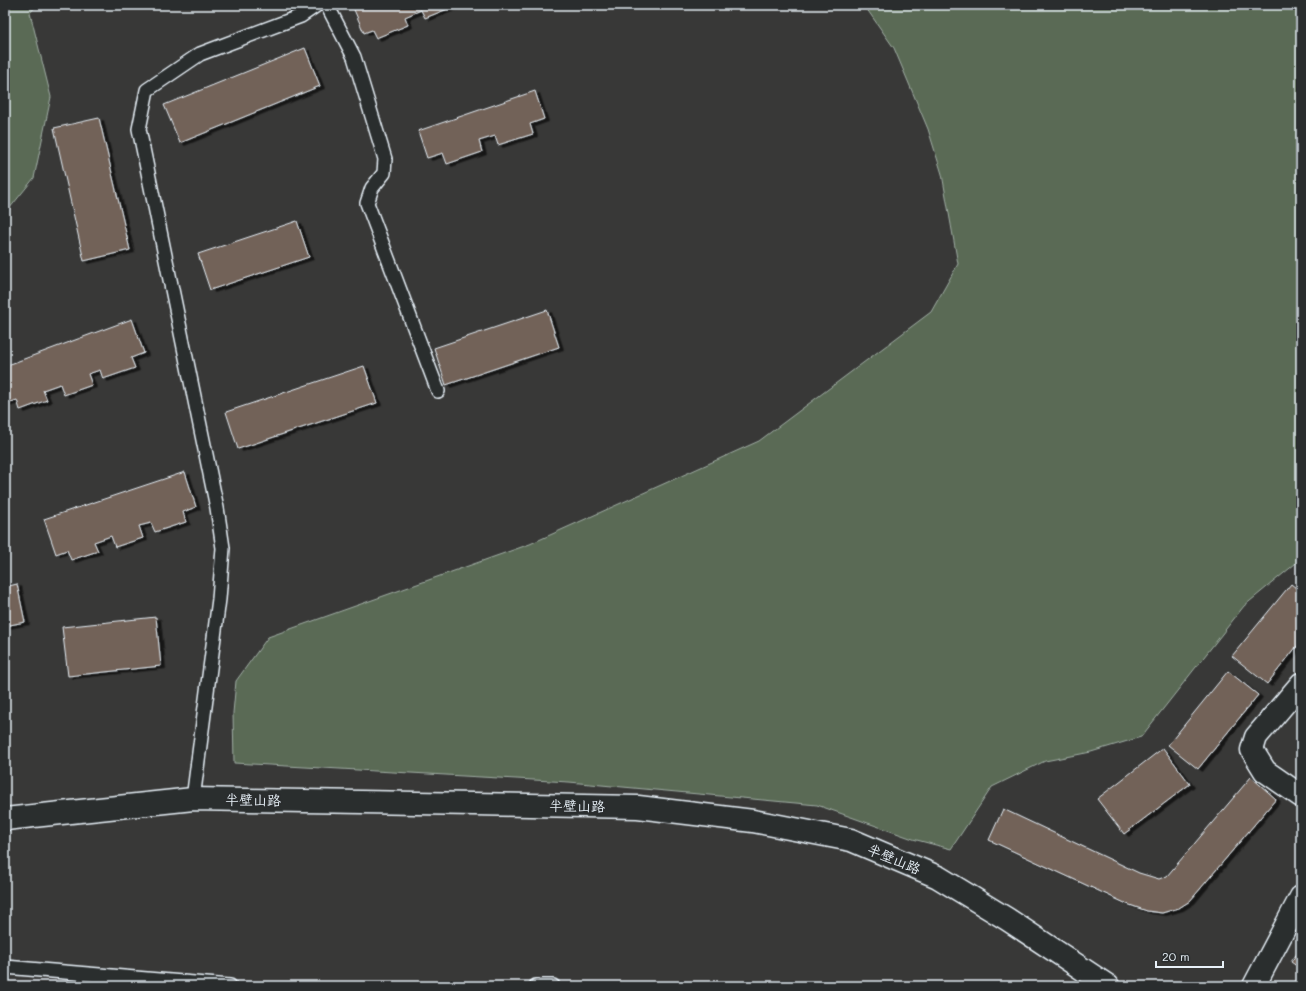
<svg xmlns="http://www.w3.org/2000/svg" width="1306" height="991" font-family="Mali,'LXGW WenKai TC',sans-serif">
<style>
.green{fill:#5a6b54;stroke:#a1aea6}
.building{fill:#726259;stroke:#e8f1f8;filter:url(#shadow)}
.lines{fill:none;stroke-linecap:round;stroke-linejoin:round}
.lane-casing{stroke:#e8f1f8;stroke-width:16}
.street-casing{stroke:#e8f1f8;stroke-width:25}
.primary-casing{stroke:#e8f1f8;stroke-width:25}
.lane{stroke:#2a2d2e;stroke-width:13}
.street{stroke:#2a2d2e;stroke-width:22}
.primary{stroke:#2a2d2e;stroke-width:22}
.labels{text-anchor:middle;stroke-width:3.5;stroke-linejoin:round;paint-order:stroke}
.street-label{font-size:14px;fill:#e8f1f8;stroke:#2a2d2e}
</style>
<defs>
<filter id="shadow"><feDropShadow dx="4.5" dy="2.5" stdDeviation="0" flood-color="#0009"/></filter>
</defs>
<rect width="100%" height="100%" fill="#383837"/>
<filter id="ink" filterUnits="userSpaceOnUse"><feTurbulence type="fractalNoise" baseFrequency=".025" numOctaves="2"/><feDisplacementMap in="SourceGraphic" scale="8" xChannelSelector="R" yChannelSelector="G"/><feConvolveMatrix kernelMatrix="1 2 1 2 8 2 1 2 1" color-interpolation-filters="sRGB"/></filter>
<g filter="url(#ink)">
<!-- green -->
<g class="green">
<path d="M5,5h32l-7,8 21,84 -17,81 -29,36z"/>
<path d="M864,5h437v554l-57,47 -103,131 -50,15 -46,9 -53,26 -41,62 -38,-10 -96,-34 -248,-23 -335,-19 -1,-50 3,-32 32,-44 262,-93 229,-103 172,-129 27,-48 -16,-90 -14,-45 -34,-81z"/>
</g>
<!-- building -->
<g class="building">
<path d="M352,5h102l1,1 -30,12 -4,-8 -16,7 3,8 -32,13 -4,-8 -8,3z"/>
<path d="M305,48l15,38 -140,57 -16,-38z"/>
<path d="M535,91l9,28 -14,5 3,10 -35,11 -3,-9 -16,5 3,11 -35,12 -4,-11 -16,5 -9,-27z"/>
<path d="M99,118l31,132 -46,11 -30,-133z"/>
<path d="M297,221l12,36 -99,33 -12,-36z"/>
<path d="M547,310l12,37 -113,38 -12,-37z"/>
<path d="M132,319l12,34 -13,5 4,10 -32,11 -3,-9 -12,4 4,11 -28,10 -4,-11 -17,6 4,10 -27,10 -3,-10 -12,4v-38z"/>
<path d="M364,366l13,37 -139,46 -12,-37z"/>
<path d="M185,472l11,35 -13,5 3,10 -31,10 -4,-9 -12,3 4,12 -28,9 -4,-11 -17,6 4,9 -27,9 -4,-10 -11,4 -12,-35z"/>
<path d="M17,584l8,38 -20,4v-39z"/>
<path d="M1291,584l10,8v49l-34,43 -35,-28z"/>
<path d="M156,617l5,49 -93,10 -6,-49z"/>
<path d="M1228,671l30,24 -60,74 -30,-24z"/>
<path d="M1163,748l27,36 -66,50 -27,-35z"/>
<path d="M1251,777l25,22 -86,102 -11,7 -17,5 -15,-2 -20,-7 -138,-64 14,-31 136,64 20,6 8,-3z"/>
<path d="M1301,948v21l-10,-7z"/>
</g>
<g class="lines">
<defs>
<g id="lane">
<path d="M327,5l27,52 31,102 -1,14 -12,15 -5,15 71,188"/>
<path d="M193,799l26,-200 4,-51 -6,-40 -78,-379 8,-39 53,-36 101,-38 16,-11"/>
<path d="M5,967l225,19"/>
<path d="M536,986h17"/>
</g>
<g id="street">
<path d="M1301,684l-45,53 -4,13 13,21 36,25"/>
<path d="M1254,986l47,-89"/>
</g>
<path id="primary" d="M5,819l188,-20 445,8 115,14 98,19 87,37 69,42 101,67"/>
</defs>
<!-- lane casing -->
<use href="#lane" class="lane-casing"/>
<!-- street casing -->
<use href="#street" class="street-casing"/>
<!-- primary casing -->
<use href="#primary" class="primary-casing"/>
<!-- lane -->
<use href="#lane" class="lane"/>
<!-- street -->
<use href="#street" class="street"/>
<!-- primary -->
<use href="#primary" class="primary"/>
</g>
</g>
<g class="labels">
<!-- street labels -->
<g class="street-label">
<text transform="translate(253 800) rotate(1)" y="5">半壁山路</text>
<text transform="translate(577 806) rotate(1)" y="5">半壁山路</text>
<text transform="translate(894 859) rotate(23)" y="5">半壁山路</text>
</g>
</g>
<!-- margin -->
<rect width="1306" height="991" fill="none" stroke="#2a2d2e" stroke-width="20"/>
<rect x="10" y="10" width="1286" height="971" fill="none" stroke="#e8f1f8" stroke-width="1.5" filter="url(#ink)"/>
<!-- scale -->
<path d="M1156 961v6h67v-6" fill="none" stroke="#e8f1f8" stroke-width="2"/>
<text x="1162" y="961" font-size="12" fill="#e8f1f8" stroke="#2a2d2e" stroke-width="3" paint-order="stroke">20 m</text>
</svg>
